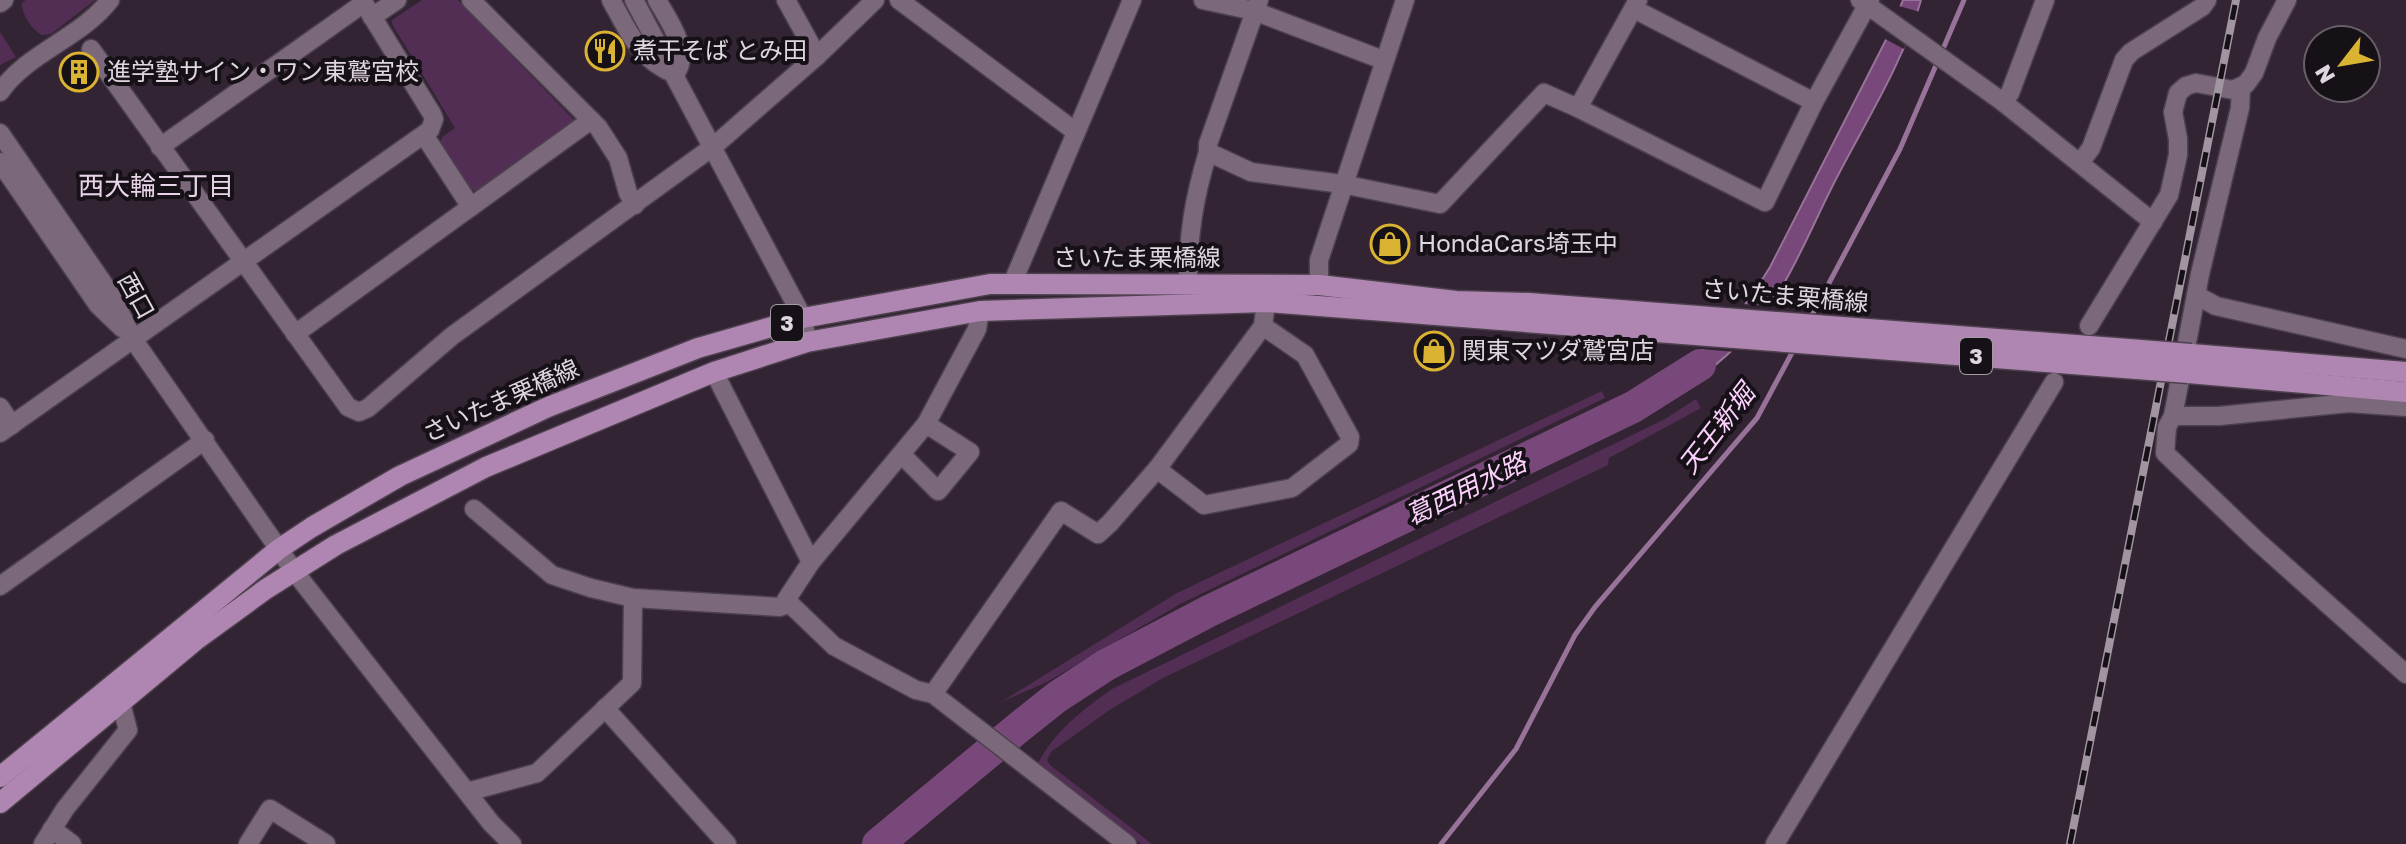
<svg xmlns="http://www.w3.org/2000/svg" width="2406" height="844" font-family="'Golos Text','Noto Sans JP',sans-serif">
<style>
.green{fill:#522e54}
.water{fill:#78487a;stroke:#977399;stroke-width:2}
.pier{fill:#332433}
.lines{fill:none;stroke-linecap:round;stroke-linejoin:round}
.stream{stroke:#977399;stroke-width:5}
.river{stroke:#78487a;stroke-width:32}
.minor-casing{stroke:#4d414e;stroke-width:21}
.major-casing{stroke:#4d414e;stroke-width:23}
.minor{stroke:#7b697b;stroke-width:18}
.major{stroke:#af85b1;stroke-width:20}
.rail-casing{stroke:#a195a1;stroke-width:8}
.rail{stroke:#161017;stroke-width:5;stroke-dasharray:15;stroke-linecap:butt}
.major-bridge-casing{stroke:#4d414e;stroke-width:23;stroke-linecap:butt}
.major-bridge{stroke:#af85b1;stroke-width:20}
.labels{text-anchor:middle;stroke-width:8;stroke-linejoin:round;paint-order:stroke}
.shield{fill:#161017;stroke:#a39ba4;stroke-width:2}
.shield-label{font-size:22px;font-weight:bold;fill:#e0d6e0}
.poi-label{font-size:24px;fill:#e0d6e0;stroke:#161017;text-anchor:start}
.street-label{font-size:24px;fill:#e0d6e0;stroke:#161017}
.neighbourhood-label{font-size:26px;fill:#e8d4e8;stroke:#161017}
.water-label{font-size:26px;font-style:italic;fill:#fcd1fd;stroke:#161017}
</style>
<rect width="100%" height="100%" fill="#332433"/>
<!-- green -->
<g class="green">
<path d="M26,0h69l-44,34 -9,1c-9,-4 -21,-21 -20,-32z"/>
<path d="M422,0h36l117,121 -96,70 -11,-1 -29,-43 3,-10 13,-9 -63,-104v-4z"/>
<path d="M0,32l16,25 -16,8z"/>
<path d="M1602,391l3,7 -425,206 -133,78 -46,20 176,-109z"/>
<path d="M1696,399l5,9 -92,50 -1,7 -445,213 -55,33 -57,41 -4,8 3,5 102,79h-11l-103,-80c14,-31 47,-56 74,-75l553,-270z"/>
</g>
<!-- water -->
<path class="water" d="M1903,0h18c-18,64 -57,124 -87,183 -25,49 -47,107 -84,149 -23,26 -51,47 -80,67l-7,-19c51,-35 76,-61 107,-113l122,-239z"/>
<!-- pier -->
<g class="pier">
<path d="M1899,6l21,6 -16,37 -19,-10z"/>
<path d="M1742,304l32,2 -20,28 -18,18 -36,-3 24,-23z"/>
</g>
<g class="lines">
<!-- stream -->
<g class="stream">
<path d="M1810,319l90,-170 64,-149"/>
<path d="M1441,844l75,-95 59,-114 20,-28 162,-189 37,-69"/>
</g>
<!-- river -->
<path class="river" d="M878,844l140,-116 39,-31 49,-32 103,-54 424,-204 67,-42"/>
<defs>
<g id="minor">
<path d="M471,0l127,127 20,31 10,35 7,12"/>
<path d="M611,0c18,32 28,60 64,74 17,-22 -6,-53 -18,-74"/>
<path d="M634,0l169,318 4,24"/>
<path d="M786,0l31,56"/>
<path d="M899,0l177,132"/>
<path d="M1203,0l51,11 129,49"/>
<path d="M1259,0l-51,144v8l43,20 91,12 98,20 104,-111 34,15 187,94 49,-100 56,-102"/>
<path d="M1860,0l143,102 150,120"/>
<path d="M0,3l4,-3"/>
<path d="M1634,9l180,93"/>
<path d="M372,17l25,-17"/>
<path d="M91,49l257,358 11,5 9,-4 84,-72 262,-190 103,-90 58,-56"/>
<path d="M2241,88l-1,20 -40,166 -27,142 -6,11 -2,26 92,88 149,133"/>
<path d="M0,92c28,-40 81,-54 110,-92"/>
<path d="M2003,102l7,-9 35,-93"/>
<path d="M1578,108l60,-108"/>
<path d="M0,133l112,163 21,43 161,232 197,252 21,21"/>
<path d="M424,135l47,72"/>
<path d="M160,147l204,-144"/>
<path d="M0,162l98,143 24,23"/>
<path d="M2080,163l11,-15 33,-88 7,-8 71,-45 5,-7"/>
<path d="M1188,283c0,-48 6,-85 20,-131"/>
<path d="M1012,284l120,-284"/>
<path d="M1319,285v-25l86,-260"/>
<path d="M2196,295l20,11 190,43"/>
<path d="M980,311l-3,18 -51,95 -115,138 -25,38 48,46 82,44 17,4 194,150"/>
<path d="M2089,326l80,-131 9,-40v-16l-5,-27 5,-19 8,-7 10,-3 37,7 13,-6 8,-11 13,-35 20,-38"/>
<path d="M295,334l296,-214"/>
<path d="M714,372l97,190"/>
<path d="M0,407l12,18"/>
<path d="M2173,416h46l130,-13 57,4"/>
<path d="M0,433l430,-303 4,-11 -2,-5 -70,-114"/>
<path d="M902,455l36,36 32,-39 -44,-28"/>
<path d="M1157,469l47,36 88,-17 57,-44 1,-7 -45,-82 -42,-29"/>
<path d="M474,509l78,66 39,13 42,10 147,9 10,-4"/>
<path d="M0,586l205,-146"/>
<path d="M933,694l128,-183 37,23 12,-11 47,-54 106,-143 3,-24"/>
<path d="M605,708l122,136"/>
<path d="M467,792l70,-19 95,-90 1,-85"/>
<path d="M52,829l20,15"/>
<path d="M43,844l22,-35 63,-79 -7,-27"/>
<path d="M248,844l22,-35 56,35"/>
<path d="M1775,844l279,-462"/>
</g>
<g id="major">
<path d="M2191,354l215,18"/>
<path d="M2188,373l218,19"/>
<path d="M0,777l279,-228 33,-22 88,-51 148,-69 150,-59 105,-30 187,-34 329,1 137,16 73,2 612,47"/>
<path d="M0,803l196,-163 70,-51 70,-44 150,-78 228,-95 93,-30 173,-31 286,-9 871,67"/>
</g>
</defs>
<!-- minor casing -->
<use href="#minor" class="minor-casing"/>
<!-- major casing -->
<use href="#major" class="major-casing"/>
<!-- minor -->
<use href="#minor" class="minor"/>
<!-- major -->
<use href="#major" class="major"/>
<defs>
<path id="rail" d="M2070,844l166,-844"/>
</defs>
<!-- rail casing -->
<use href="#rail" class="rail-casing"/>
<!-- rail -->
<use href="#rail" class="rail"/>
<defs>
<g id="major-bridge">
<path d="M2141,350l50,4"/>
<path d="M2137,369l51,4"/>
</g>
</defs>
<!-- major-bridge casing -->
<use href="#major-bridge" class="major-bridge-casing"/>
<!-- major-bridge -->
<use href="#major-bridge" class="major-bridge"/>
</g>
<!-- icons -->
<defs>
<symbol id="restaurant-ring" viewBox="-11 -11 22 22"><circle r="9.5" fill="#161017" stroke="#dab333" stroke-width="1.5"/><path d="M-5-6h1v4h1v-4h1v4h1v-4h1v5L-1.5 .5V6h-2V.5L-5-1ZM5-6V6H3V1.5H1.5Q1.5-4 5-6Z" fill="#dab333"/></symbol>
<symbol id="building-ring" viewBox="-11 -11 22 22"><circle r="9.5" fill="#161017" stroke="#dab333" stroke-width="1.5"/><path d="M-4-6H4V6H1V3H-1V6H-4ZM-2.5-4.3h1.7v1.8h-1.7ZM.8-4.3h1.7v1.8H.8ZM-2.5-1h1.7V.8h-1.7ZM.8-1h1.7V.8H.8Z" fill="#dab333"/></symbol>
<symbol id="shop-ring" viewBox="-11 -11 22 22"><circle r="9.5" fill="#161017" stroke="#dab333" stroke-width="1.5"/><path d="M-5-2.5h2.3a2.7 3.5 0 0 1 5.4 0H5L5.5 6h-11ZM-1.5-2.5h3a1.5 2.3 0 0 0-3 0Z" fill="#dab333"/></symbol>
</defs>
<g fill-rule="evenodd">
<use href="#restaurant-ring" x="583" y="29" width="44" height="44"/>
<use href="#building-ring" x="57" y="50" width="44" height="44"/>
<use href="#shop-ring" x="1368" y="222" width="44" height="44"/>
<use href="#shop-ring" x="1412" y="329" width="44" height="44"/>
</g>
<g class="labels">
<!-- shield labels -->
<g class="shield">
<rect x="771" y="305" width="32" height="36" rx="6"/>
<rect x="1960" y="338" width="32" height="36" rx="6"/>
</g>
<g class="shield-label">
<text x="787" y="331">3</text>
<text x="1976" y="364">3</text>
</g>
<!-- poi labels -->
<g class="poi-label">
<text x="633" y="59">煮干そば とみ田</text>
<text x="107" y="80">進学塾サイン・ワン東鷲宮校</text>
<text x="1418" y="252">HondaCars埼玉中</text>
<text x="1462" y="359">関東マツダ鷲宮店</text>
</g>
<!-- street labels -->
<g class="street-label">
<text x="1137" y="266">さいたま栗橋線</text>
<text transform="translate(136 296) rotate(61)" y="8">西口</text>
<text transform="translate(1785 296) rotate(5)" y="8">さいたま栗橋線</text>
<text transform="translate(501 401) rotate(-24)" y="8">さいたま栗橋線</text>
</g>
<!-- neighbourhood labels -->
<g class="neighbourhood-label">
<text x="156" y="195">西大輪三丁目</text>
</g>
<!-- water labels -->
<g class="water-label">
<text transform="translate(1717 429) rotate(-52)" y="9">天王新堀</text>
<text transform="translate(1466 489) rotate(-26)" y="9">葛西用水路</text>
</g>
</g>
<!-- north arrow -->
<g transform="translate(2342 64) rotate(239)"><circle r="38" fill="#161017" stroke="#675f67" stroke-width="2"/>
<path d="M0-6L14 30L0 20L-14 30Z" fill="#dab333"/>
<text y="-12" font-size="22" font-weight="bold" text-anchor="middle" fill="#e0d6e0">N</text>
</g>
</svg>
